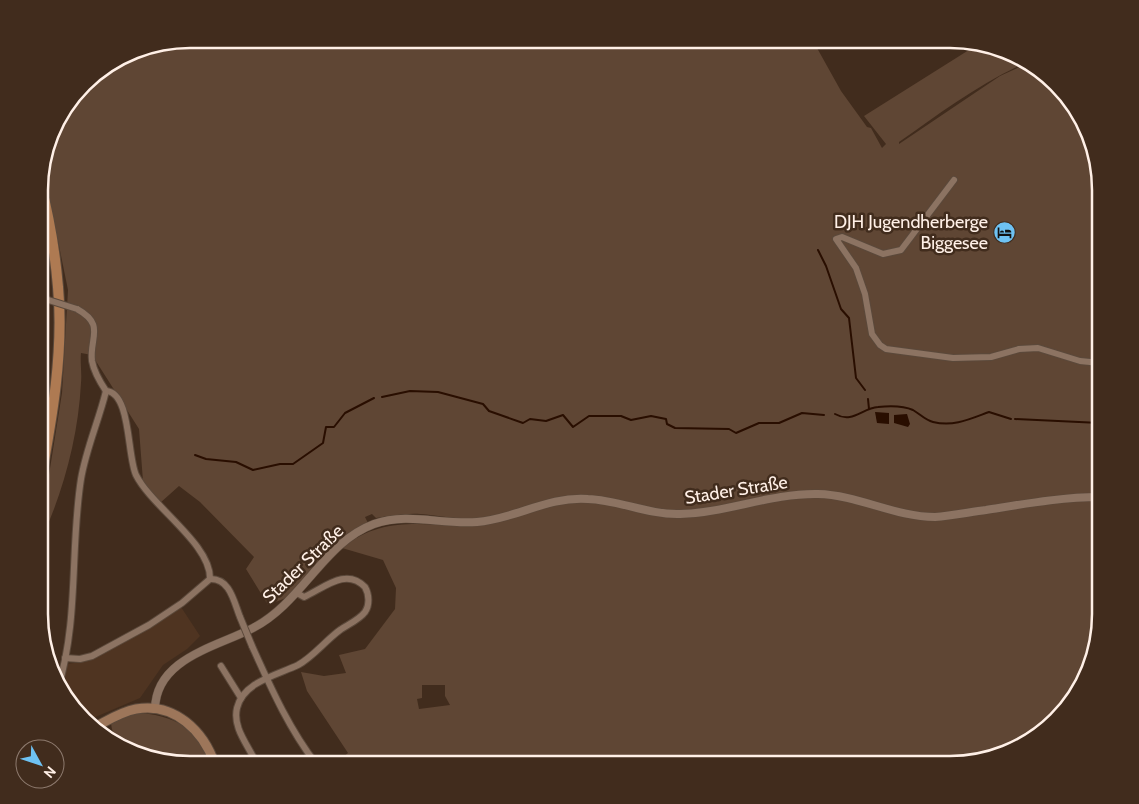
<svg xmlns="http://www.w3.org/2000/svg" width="1139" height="804" font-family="Cabin,sans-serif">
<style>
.built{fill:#4f3421}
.green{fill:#5f4634;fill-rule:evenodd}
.water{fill:#290e00}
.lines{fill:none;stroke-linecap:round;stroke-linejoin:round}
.stream{stroke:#290e00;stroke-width:2}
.minor-casing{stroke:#5b493b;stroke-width:8}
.tertiary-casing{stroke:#5b493b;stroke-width:9}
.secondary-casing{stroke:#5b493b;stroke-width:11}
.primary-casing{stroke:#5b493b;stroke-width:12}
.minor{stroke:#8c7362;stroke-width:6}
.tertiary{stroke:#8c7362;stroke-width:8}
.secondary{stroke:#9d765a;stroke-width:9}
.primary{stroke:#ae7a52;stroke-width:10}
.minor-bridge-casing{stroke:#5b493b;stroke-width:8;stroke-linecap:butt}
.minor-bridge{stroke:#8c7362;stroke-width:6}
.labels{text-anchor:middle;stroke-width:5;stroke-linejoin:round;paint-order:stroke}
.poi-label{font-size:18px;fill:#fff0e7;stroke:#412c1d;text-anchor:end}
.street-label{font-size:18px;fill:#fff0e7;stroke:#412c1d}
.rim{fill:none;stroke:#fff0e7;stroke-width:2.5}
</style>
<rect width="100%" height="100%" fill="#412c1d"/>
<!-- built -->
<path class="built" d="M181,607l19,29 -13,13 -24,16 -23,33 -47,20h-10l-23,-27 7,-27 19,-3z"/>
<!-- green -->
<g class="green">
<path d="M189,39h623l29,52 26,36 4,1 11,20 4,-4 -22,-28 116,-73 18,4 29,15c-47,21 -87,51 -128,80v2l101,-68 28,-13 13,7 44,52 15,58v444l-8,39 -23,43 -52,44 -67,15h-617l15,-12 -41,-62 -6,-19 23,4 22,-3 -7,-18 26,-6 30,-40 1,-21 -13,-28 -41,-12c46,-37 89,-19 143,-23l-1,-8c-22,4 -41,-1 -64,-3 -14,-1 -29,2 -44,4l-4,-4 -7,3 3,6 -34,21 -43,52 -23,9 -22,-36 8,-12 -54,-55 -21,-16 -19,17 -17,-22 -4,-52 -47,-74 -11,-2c-1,9 1,20 0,30 -3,56 -18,109 -41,160v-32l8,-30 14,-88 6,-103 -26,-128 12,-40 36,-46 42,-26zM422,685h23v11l5,9 -31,4 -2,-10 5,-1z"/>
<path d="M40,209c4,12 4,26 6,38 7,63 3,128 -6,191z"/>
<path d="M136,713c36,1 65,16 75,52 -30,0 -97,0 -100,-42z"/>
</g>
<!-- water -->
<g class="water">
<path d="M875,412l14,1v11l-12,-1z"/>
<path d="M907,414l3,10 -2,3 -14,-4v-8z"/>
</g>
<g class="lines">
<!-- stream -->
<g class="stream">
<path d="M818,250l8,16 15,43 8,9 7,60 9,12"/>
<path d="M382,397l28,-6 28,1 45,12 6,7 34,12 7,-4 16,2 17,-6 10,12 16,-11h32l10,4 20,-4 15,3 1,5 8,4 54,1 7,4 23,-10h20l23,-10 22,2"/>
<path d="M868,399l1,10"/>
<path d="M835,414c18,10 27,-6 43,-7 10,-1 26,-1 35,3 7,4 12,10 20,12 21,5 37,-3 56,-10l22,7"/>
<path d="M1015,419l85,4"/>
<path d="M195,455l11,4 30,3 17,8 27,-6h13l30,-21 3,-16h8l11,-14 29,-15"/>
</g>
<defs>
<g id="minor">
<path d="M954,180l-53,70 -18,4 -41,-17 -6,2 20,29 9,26 7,40 8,11 6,4 67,9 38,-1 28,-8 19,-1 42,13 20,2"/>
<path d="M77,309c29,16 12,29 15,52 2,11 8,21 14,30"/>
<path d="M106,391c25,1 21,65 30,84 16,32 75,69 74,104"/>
<path d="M252,646c19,42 37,83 65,119"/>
<path d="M65,658l15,1 12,-3 57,-31 33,-22 28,-24c20,-1 24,23 30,38"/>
<path d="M221,666l20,32"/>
<path d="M58,688c21,-68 12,-140 23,-209 5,-30 18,-59 25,-88"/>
<path d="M257,765c-7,-18 -25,-36 -20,-57 6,-26 40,-33 61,-43 15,-8 27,-24 42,-35 7,-5 19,-10 25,-18 5,-7 4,-18 0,-25 -19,-20 -41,1 -61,10l-7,-4"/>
</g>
<path id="tertiary" d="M155,709c1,-51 62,-62 98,-81 49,-25 71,-86 121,-104 34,-12 68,1 103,-2 38,-3 71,-26 111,-23 31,1 60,16 92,15 46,-1 91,-21 138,-20 40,1 77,23 117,23 17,-1 35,-5 51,-7 38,-6 76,-13 114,-13"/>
<path id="secondary" d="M93,728c14,-7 27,-16 43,-19 38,-7 68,22 79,56"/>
<path id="primary" d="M40,182c9,34 15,70 18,105 6,64 -6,132 -18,195"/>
</defs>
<!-- minor casing -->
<use href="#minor" class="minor-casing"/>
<!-- tertiary casing -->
<use href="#tertiary" class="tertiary-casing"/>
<!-- secondary casing -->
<use href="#secondary" class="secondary-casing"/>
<!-- primary casing -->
<use href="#primary" class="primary-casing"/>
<!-- minor -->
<use href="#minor" class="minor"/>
<!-- tertiary -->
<use href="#tertiary" class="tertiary"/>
<!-- secondary -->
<use href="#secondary" class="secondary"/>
<!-- primary -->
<use href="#primary" class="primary"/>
<defs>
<g id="minor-bridge">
<path d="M42,298l35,11"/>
<path d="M240,617l12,29"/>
</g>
</defs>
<!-- minor-bridge casing -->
<use href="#minor-bridge" class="minor-bridge-casing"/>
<!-- minor-bridge -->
<use href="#minor-bridge" class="minor-bridge"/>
</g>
<!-- icons -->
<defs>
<symbol id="hotel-disc" viewBox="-11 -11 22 22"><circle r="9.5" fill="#6ec2f3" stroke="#412c1d"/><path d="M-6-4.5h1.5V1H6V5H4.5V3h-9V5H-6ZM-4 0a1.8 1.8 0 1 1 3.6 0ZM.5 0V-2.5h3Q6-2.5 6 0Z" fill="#111"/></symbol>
</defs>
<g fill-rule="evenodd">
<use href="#hotel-disc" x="992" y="220" width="25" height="25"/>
</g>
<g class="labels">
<!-- poi labels -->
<g class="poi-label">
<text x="988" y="228">DJH Jugendherberge<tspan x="988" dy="21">Biggesee</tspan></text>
</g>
<!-- street labels -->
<g class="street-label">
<text transform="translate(736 490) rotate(-9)" y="6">Stader Straße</text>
<text transform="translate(303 564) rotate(-44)" y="6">Stader Straße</text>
</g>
</g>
<!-- crop -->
<path d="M0 0H1139V804H0ZM190 48H950A142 142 0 0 1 1092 190V614A142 142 0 0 1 950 756H190A142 142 0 0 1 48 614V190A142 142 0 0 1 190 48Z" fill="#412c1d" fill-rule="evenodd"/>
<path class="rim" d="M190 48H950A142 142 0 0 1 1092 190V614A142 142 0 0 1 950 756H190A142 142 0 0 1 48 614V190A142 142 0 0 1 190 48Z"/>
<!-- north arrow -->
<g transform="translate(40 764) rotate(130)"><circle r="24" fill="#412c1d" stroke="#8d7a6e"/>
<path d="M0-4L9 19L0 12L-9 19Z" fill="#6ec2f3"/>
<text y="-8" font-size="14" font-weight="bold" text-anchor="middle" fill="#fff0e7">N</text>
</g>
</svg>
